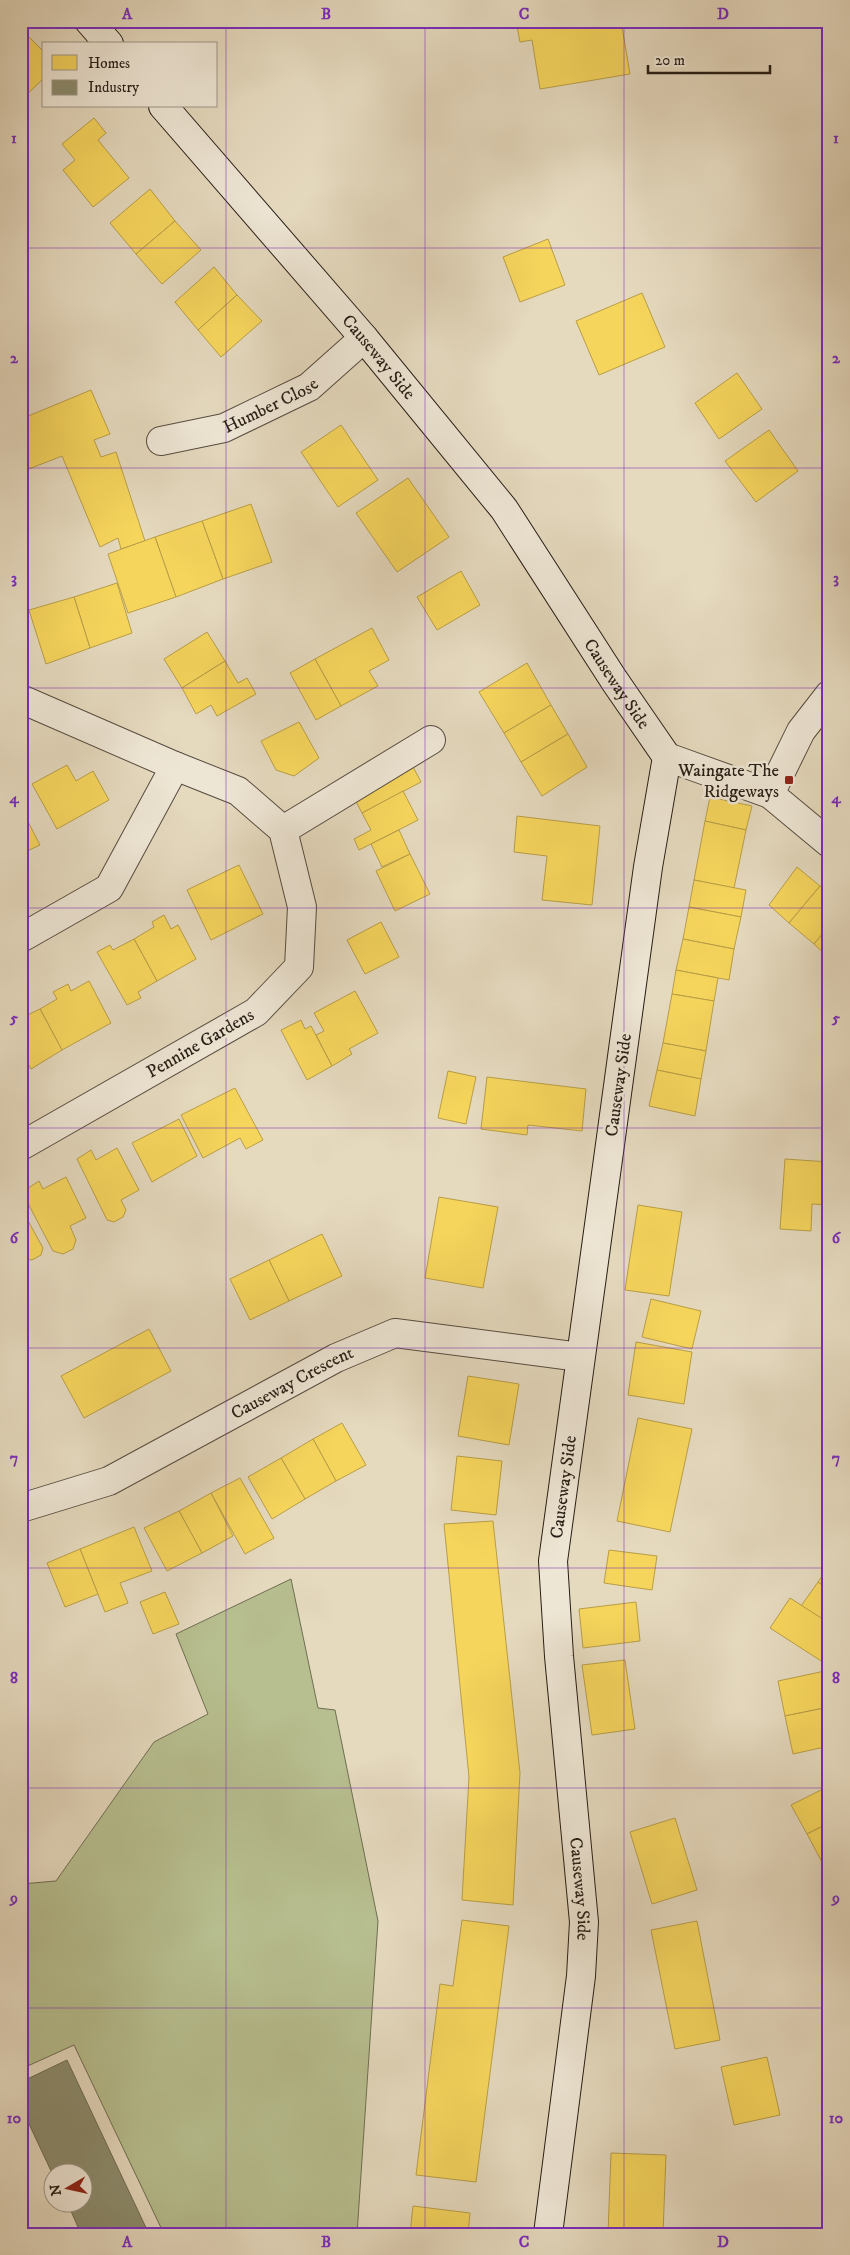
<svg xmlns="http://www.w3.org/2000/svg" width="850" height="2255" font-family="'IM FELL DW Pica',serif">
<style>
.green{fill:#b7be8f;stroke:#6e6e52}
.homes{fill:#f6d55c;stroke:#b89e47}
.industry{fill:#8c8c6e;stroke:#6d6b53}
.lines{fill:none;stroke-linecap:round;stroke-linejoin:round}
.street-casing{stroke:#564c3f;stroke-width:30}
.secondary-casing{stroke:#261d15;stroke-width:30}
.street{stroke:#eee6d5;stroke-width:28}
.secondary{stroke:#eee6d5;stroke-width:28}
.grid{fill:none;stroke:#7b2cbf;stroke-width:1;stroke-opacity:0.55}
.poi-dot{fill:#8f2418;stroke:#eee6d5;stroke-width:2}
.labels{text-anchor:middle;stroke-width:5;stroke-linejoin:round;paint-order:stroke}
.street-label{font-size:18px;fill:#261d15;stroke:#eee6d5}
.poi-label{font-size:18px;fill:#261d15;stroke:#eee6d5;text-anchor:end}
.neatline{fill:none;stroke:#7b2cbf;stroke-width:2}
.grid-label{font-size:16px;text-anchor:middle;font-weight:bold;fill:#7b2cbf}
</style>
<rect width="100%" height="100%" fill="#e5d9be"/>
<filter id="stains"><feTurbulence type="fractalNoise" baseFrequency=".004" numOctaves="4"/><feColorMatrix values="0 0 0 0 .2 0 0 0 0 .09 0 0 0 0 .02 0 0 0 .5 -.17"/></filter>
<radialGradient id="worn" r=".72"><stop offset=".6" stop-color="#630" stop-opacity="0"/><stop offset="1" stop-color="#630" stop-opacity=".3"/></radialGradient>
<!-- green -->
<path class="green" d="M291,1579l27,129 17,2 43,211 -21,313h-193l-90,-189 -53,24v-185l35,-3 98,-139 54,-28 -32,-80z"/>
<!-- homes -->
<g class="homes">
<path d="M516,21h105l9,53 -90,15 -8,-49 -12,2z"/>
<path d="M27,35l17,17v26l-23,22v-59z"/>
<path d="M94,118l12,15 -8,7 31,38 -36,29 -30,-37 12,-10 -13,-16z"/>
<path d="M150,189l25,32 -39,33 -26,-31z"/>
<path d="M175,221l26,29 -39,34 -26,-30z"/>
<path d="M548,239l17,46 -45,17 -17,-45z"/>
<path d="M214,267l23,28 -39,35 -23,-28z"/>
<path d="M642,293l23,54 -66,28 -23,-54z"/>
<path d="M237,295l25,26 -41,36 -23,-27z"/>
<path d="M737,373l25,36 -43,30 -24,-36z"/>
<path d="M91,390l19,44 -16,6 7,17 15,-5 29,89 -24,8 -3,-11 -18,9 -38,-91 -41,16v-53z"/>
<path d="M341,425l37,55 -40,27 -37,-55z"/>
<path d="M769,430l29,41 -42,31 -31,-41z"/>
<path d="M408,478l41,59 -52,35 -41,-59z"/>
<path d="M251,504l21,58 -49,17 -21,-58z"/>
<path d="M202,521l21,58 -47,18 -21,-60z"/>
<path d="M155,537l21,60 -48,16 -20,-59z"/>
<path d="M461,571l19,34 -43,25 -20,-33z"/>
<path d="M117,583l15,50 -42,15 -16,-51z"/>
<path d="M74,597l16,51 -44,16 -17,-54z"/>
<path d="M372,628l17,32 -20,11 9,15 -37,20 -26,-47z"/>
<path d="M207,632l18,29 -43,27 -18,-29z"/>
<path d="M315,659l26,47 -25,14 -26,-47z"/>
<path d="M225,661l13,22 9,-5 9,16 -39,22 -6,-11 -15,9 -14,-26z"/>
<path d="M527,663l24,42 -47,28 -25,-41z"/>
<path d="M551,705l17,29 -47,28 -17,-29z"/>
<path d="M299,722l20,36 -25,18 -18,-6 -15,-29z"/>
<path d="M568,734l19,33 -45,29 -21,-34z"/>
<path d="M410,761l11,21 -59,31 -11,-21z"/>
<path d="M67,765l9,16 17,-10 16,29 -52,29 -25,-45z"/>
<path d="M403,791l15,29 -59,30 -5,-11 17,-9 -9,-17z"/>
<path d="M710,797l42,9 -6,24 -41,-9z"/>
<path d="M21,808l19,37 -19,9z"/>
<path d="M517,816l83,10 -8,79 -50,-5 5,-44 -33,-4z"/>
<path d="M705,821l41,9 -12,58 -40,-8z"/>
<path d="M399,830l11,24 -28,13 -11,-23z"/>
<path d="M410,854l20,40 -35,17 -19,-40z"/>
<path d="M239,865l24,49 -52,26 -24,-50z"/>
<path d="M797,867l23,19 -31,37 -20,-18z"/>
<path d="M694,880l52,10 -5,27 -52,-10z"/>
<path d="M820,886l9,7v33l-15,18 -25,-21z"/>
<path d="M689,907l52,10 -7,32 -51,-10z"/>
<path d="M164,915l7,14 7,-4 18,34 -39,22 -23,-42 20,-12 -2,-5z"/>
<path d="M381,922l18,35 -34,17 -18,-34z"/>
<path d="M829,926v32l-15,-14z"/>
<path d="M134,939l23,42 -19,11 3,6 -14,7 -30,-53 13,-7 3,5z"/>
<path d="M683,939l51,10 -5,31 -53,-10z"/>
<path d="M676,970l42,8 -4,23 -42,-7z"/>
<path d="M89,981l22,42 -49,27 -22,-41 17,-10 -4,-7 15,-8 3,7z"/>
<path d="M355,991l23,42 -29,16 3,5 -20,12 -16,-31 8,-4 -10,-18z"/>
<path d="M672,994l42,7 -8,50 -43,-8z"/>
<path d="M40,1009l22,41 -31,19 -4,-7 -6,3v-47z"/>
<path d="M301,1020l4,9 6,-3 21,40 -25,14 -26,-50z"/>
<path d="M663,1043l43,8 -5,28 -44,-9z"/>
<path d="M657,1070l44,9 -6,37 -46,-10z"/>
<path d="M448,1071l28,6 -10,47 -28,-6z"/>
<path d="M487,1077l99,12 -4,42 -54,-6 -1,10 -46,-6z"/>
<path d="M235,1088l28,52 -17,9 -6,-11 -37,20 -22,-43z"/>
<path d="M179,1119l18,37 -45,26 -20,-39z"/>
<path d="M117,1148l22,42 -18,10 5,10 -3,7 -9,5 -7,-2 -30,-61 14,-9 5,10z"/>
<path d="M785,1159l44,3v43l-17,-1 -1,27 -31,-2z"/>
<path d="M66,1177l20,41 -16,8 6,14 -3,9 -10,5 -10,-3 -31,-59 17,-11 4,8z"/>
<path d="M439,1197l59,10 -15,81 -58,-10z"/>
<path d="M638,1205l44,7 -13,84 -44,-6z"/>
<path d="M21,1208l22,40 -2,7 -9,5 -8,-1 -3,-5z"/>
<path d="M322,1234l20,42 -53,25 -20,-41z"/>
<path d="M269,1260l20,41 -39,19 -20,-41z"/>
<path d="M651,1299l50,12 -9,38 -50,-12z"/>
<path d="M149,1329l22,42 -87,47 -23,-42z"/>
<path d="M636,1342l56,10 -8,52 -56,-9z"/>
<path d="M468,1376l51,8 -10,61 -51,-9z"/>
<path d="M638,1418l54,11 -22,103 -53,-11z"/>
<path d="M342,1423l24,42 -30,16 -23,-42z"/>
<path d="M313,1439l23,42 -31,18 -24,-41z"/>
<path d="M457,1456l45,5 -6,54 -45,-5z"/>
<path d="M281,1458l24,41 -33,20 -24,-42z"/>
<path d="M240,1478l34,60 -29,16 -34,-61z"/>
<path d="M211,1493l22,43 -31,17 -23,-42z"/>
<path d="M179,1511l23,42 -35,18 -23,-43z"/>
<path d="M493,1521l27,252 -7,132 -51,-5 7,-123 -25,-253z"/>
<path d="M134,1527l18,44 -32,12 8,20 -23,9 -25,-63z"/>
<path d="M80,1549l18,45 -33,13 -18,-44z"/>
<path d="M609,1550l48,6 -5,34 -48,-7z"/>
<path d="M829,1566v24l-11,-8z"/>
<path d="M818,1582l11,8v33l-28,-17z"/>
<path d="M165,1592l14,32 -26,10 -13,-32z"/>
<path d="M790,1598l39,25v43l-59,-38z"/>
<path d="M636,1602l4,39 -57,7 -4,-39z"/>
<path d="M21,1603l7,18 -7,3z"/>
<path d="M625,1660l10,69 -43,6 -10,-70z"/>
<path d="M825,1671l4,15v21l-44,9 -7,-35z"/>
<path d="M829,1707v39l-36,8 -8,-38z"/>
<path d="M829,1786v37l-22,11 -16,-29z"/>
<path d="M675,1818l22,72 -45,14 -22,-72z"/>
<path d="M829,1823v38l-6,3 -16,-30z"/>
<path d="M462,1920l47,6 -33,256 -60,-7 24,-191 13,2z"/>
<path d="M697,1921l23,119 -45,9 -24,-119z"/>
<path d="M767,2057l13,58 -46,10 -13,-58z"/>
<path d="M611,2153l55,2 -3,79h-55z"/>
<path d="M413,2206l57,7 -2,21h-58z"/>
</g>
<!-- industry -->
<path class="industry" d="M67,2060l82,174h-68l-14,-32h15v-30l-30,1 -31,-66v-25z"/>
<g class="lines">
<defs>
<g id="street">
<path id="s1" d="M161,441l63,-13 85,-41 55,-49"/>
<path d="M21,699l154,67 63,25 45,39 19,77 -3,60 -43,45 -235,134"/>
<path d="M667,757l103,37 59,49"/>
<path d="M770,794l31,-63 28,-36"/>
<path d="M283,830l148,-90"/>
<path d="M21,938l88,-50 66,-122"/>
<path id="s2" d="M21,1508l88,-27 227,-123 59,-25 185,24"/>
</g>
<g id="secondary">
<path d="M89,21l20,23"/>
<path id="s3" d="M163,106l201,232 140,171 110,171 53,77 -19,110 -95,694 6,95 25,266 -3,54 -33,258"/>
</g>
</defs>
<!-- street casing -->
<use href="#street" class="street-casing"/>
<!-- secondary casing -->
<use href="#secondary" class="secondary-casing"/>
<!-- street -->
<use href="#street" class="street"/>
<!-- secondary -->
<use href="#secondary" class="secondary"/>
</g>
<!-- grid -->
<path class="grid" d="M226,21v2213M425,21v2213M624,21v2213M21,248h808M21,468h808M21,688h808M21,908h808M21,1128h808M21,1348h808M21,1568h808M21,1788h808M21,2008h808"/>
<!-- markers -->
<rect class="poi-dot" x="784" y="775" width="10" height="10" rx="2.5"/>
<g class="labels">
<!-- street labels -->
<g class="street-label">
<text dy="6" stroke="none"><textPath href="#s3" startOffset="331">Causeway Side</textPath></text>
<text dy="6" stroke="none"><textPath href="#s1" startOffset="116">Humber Close</textPath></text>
<text dy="6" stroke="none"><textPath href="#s3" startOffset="736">Causeway Side</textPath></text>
<text transform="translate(200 1043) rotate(-30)" y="6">Pennine Gardens</text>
<text transform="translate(618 1085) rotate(-82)" y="6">Causeway Side</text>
<text dy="6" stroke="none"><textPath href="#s2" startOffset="300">Causeway Crescent</textPath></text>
<text transform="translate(563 1487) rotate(-82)" y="6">Causeway Side</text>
<text dy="6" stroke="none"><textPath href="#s3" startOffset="1966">Causeway Side</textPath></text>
</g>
<!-- poi labels -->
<g class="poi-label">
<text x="779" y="776">Waingate The<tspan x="779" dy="21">Ridgeways</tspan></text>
</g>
</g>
<!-- margin -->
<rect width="850" height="2255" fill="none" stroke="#e5d9be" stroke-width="55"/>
<!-- legend -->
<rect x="42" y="42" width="175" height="65" fill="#eee6d5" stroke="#9e9688"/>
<rect x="52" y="55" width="25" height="15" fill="#f6d55c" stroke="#9e9688"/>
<text x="88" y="68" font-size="15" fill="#261d15">Homes</text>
<rect x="52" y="80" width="25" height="15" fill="#8c8c6e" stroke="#9e9688"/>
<text x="88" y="92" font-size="15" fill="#261d15">Industry</text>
<!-- north arrow -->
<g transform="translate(68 2188) rotate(261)"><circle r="24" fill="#eee6d5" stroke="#9e9688"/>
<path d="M0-4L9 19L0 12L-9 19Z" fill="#8f2418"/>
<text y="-8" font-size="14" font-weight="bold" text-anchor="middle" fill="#261d15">N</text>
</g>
<!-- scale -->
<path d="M648 65v8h122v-8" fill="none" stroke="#261d15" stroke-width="2.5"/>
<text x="655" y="65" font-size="15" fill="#261d15" stroke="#eee6d5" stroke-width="4" paint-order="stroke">20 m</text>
<rect x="28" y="28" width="794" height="2200" class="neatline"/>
<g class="grid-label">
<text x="127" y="19">A</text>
<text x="326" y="19">B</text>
<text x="524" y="19">C</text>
<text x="723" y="19">D</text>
<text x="14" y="143">1</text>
<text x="836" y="143">1</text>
<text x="14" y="363">2</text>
<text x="836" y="363">2</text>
<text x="14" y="583">3</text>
<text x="836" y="583">3</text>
<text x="14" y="803">4</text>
<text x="836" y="803">4</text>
<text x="14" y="1023">5</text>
<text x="836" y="1023">5</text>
<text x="14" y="1243">6</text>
<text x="836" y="1243">6</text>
<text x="14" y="1463">7</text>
<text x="836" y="1463">7</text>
<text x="14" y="1683">8</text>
<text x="836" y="1683">8</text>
<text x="14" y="1903">9</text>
<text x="836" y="1903">9</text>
<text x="14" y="2123">10</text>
<text x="836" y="2123">10</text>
<text x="127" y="2247">A</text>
<text x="326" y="2247">B</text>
<text x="524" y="2247">C</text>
<text x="723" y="2247">D</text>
</g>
<rect width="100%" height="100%" filter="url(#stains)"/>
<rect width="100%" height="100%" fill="url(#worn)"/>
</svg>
